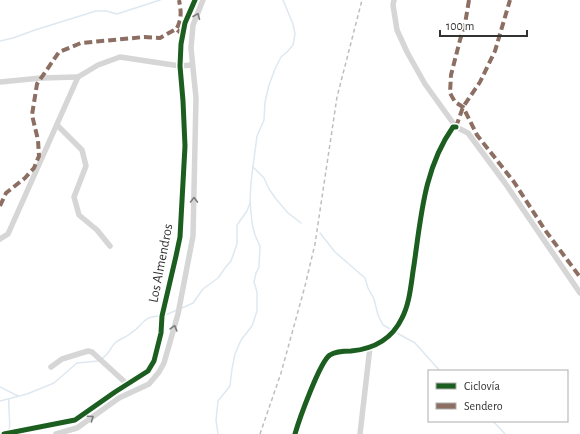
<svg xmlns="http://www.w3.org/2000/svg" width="580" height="434" font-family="'Alegreya Sans',sans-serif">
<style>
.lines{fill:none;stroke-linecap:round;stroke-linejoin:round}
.stream{stroke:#dee8f0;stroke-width:1.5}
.street{stroke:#d6d6d6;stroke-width:5.5}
.rail{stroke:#bebebe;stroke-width:1.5;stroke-dasharray:4 3;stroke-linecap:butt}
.quiet{stroke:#8d6e63;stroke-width:4;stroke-dasharray:8 4;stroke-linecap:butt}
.cycleway-casing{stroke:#fff;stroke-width:8}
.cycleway{stroke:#1b5e20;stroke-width:5}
.oneway{stroke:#7c7c7c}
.labels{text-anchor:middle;stroke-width:4;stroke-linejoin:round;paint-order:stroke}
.street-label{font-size:14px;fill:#323232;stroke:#fff}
</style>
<rect width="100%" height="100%" fill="#fff"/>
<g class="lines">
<!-- stream -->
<g class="stream">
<path d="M0,41l13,-3 22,-8 61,-19h10l11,3 43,-14"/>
<path d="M253,167l11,11 5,11 7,10 12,14 13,10"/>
<path d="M320,233l15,19 30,26 3,10 6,11 4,16 5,10 9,5"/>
<path d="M182,308l11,-5 10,-14 15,-11 7,-10 6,-7 6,-17v-19l10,-14 3,-8"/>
<path d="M163,316l14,-6"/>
<path d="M395,332l20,11 25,28"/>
<path d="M101,359c9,-5 8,-10 14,-16 4,-4 12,-6 16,-10 12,-7 11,-17 29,-17"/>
<path d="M0,387l18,9"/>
<path d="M9,399c-1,12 2,22 0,33"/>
<path d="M0,401l27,-7 27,-11 23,-20 21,-2"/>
<path d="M493,421l12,13"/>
<path d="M218,434l-2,-14 2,-19 12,-15 2,-17 3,-15 6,-14 11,-14 5,-15v-19l-3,-10 2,-9 3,-6 1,-21 -5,-11 -3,-12 -2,-22 1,-19 6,-46 7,-16 1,-18 4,-17 6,-16 6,-12 7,-6 5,-6 2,-11 -2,-10 -10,-24"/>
</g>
<!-- street -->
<g class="street">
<path d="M394,0l-1,5 4,25 10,22 18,32 31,43 12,6 37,50 75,110"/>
<path d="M0,82l41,-4 37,-1"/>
<path d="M57,125l25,25 4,16 -12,31 5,18 18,15 13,16"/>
<path d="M0,239l8,-5 70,-157 20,-12 22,-8 60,9 12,-1"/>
<path d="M51,367l11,-8 26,-8 4,1 35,32"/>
<path d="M4,434l71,-14 40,-28 33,-21 6,-10 7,-28 1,-17 14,-60 4,-19 5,-91 -2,-45 -3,-35 1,-22 4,-21 10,-23"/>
<path d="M56,434l21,-6 42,-30 30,-14 10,-12 5,-9 14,-49 15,-78 3,-138 -5,-50 2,-23 10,-25"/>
<path d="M295,434c4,-14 25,-73 35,-79 6,-4 14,-4 21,-4 22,-2 41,-12 51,-33 8,-15 9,-35 12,-53 7,-48 10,-97 39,-138h3"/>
<path d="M360,434l10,-87"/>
</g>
<!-- rail -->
<path class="rail" d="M260,434l21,-61 24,-87 10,-42 22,-147 25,-97"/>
<!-- quiet -->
<g class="quiet">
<path d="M469,0l-4,24 -5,16 -9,35 -1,18 5,9 8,5 14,28 37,47 31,48 35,47"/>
<path d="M177,28c5,-10 4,-18 2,-28"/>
<path d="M456,127l7,-20 17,-25 15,-31 15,-51"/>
<path d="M0,206l6,-13 19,-15 9,-10 5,-12 -1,-16 -6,-25 5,-31 22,-32 22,-9 63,-6 16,1 16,-9 6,5"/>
</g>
<defs>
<g id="cycleway">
<path d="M4,434l71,-14 40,-28 33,-21 6,-10 7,-28 1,-17 14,-60 4,-19 5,-91 -2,-45 -3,-35 1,-22 4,-21 10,-23"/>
<path d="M295,434c4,-14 25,-73 35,-79 6,-4 14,-4 21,-4 22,-2 41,-12 51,-33 8,-15 9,-35 12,-53 7,-48 10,-97 39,-138h3"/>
</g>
</defs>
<!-- cycleway casing -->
<use href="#cycleway" class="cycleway-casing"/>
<!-- cycleway -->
<use href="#cycleway" class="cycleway"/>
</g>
<!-- one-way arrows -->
<defs><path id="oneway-chevron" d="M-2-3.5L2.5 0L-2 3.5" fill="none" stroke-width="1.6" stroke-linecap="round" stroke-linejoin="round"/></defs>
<g class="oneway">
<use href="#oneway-chevron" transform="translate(197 16) rotate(-68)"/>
<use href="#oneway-chevron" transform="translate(194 200) rotate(-89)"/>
<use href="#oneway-chevron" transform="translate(174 328) rotate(-74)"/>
<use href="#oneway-chevron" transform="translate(91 418) rotate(-35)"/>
</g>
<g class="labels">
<!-- street labels -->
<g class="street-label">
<text transform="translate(160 263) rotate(-79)" y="5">Los Almendros</text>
</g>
</g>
<!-- legend -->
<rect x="428" y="370" width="140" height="52" fill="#ffffff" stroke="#adadad"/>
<rect x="436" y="383" width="20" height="6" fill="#1b5e20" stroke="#adadad"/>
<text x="464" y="390" font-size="12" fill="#323232">Ciclovía</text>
<rect x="436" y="403" width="20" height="6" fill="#8d6e63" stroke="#adadad"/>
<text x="464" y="410" font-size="12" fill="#323232">Sendero</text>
<!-- scale -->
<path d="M440 30v6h87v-6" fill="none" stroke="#323232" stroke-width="2"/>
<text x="446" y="30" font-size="12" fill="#323232" stroke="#ffffff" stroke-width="3" paint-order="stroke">100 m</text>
</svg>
